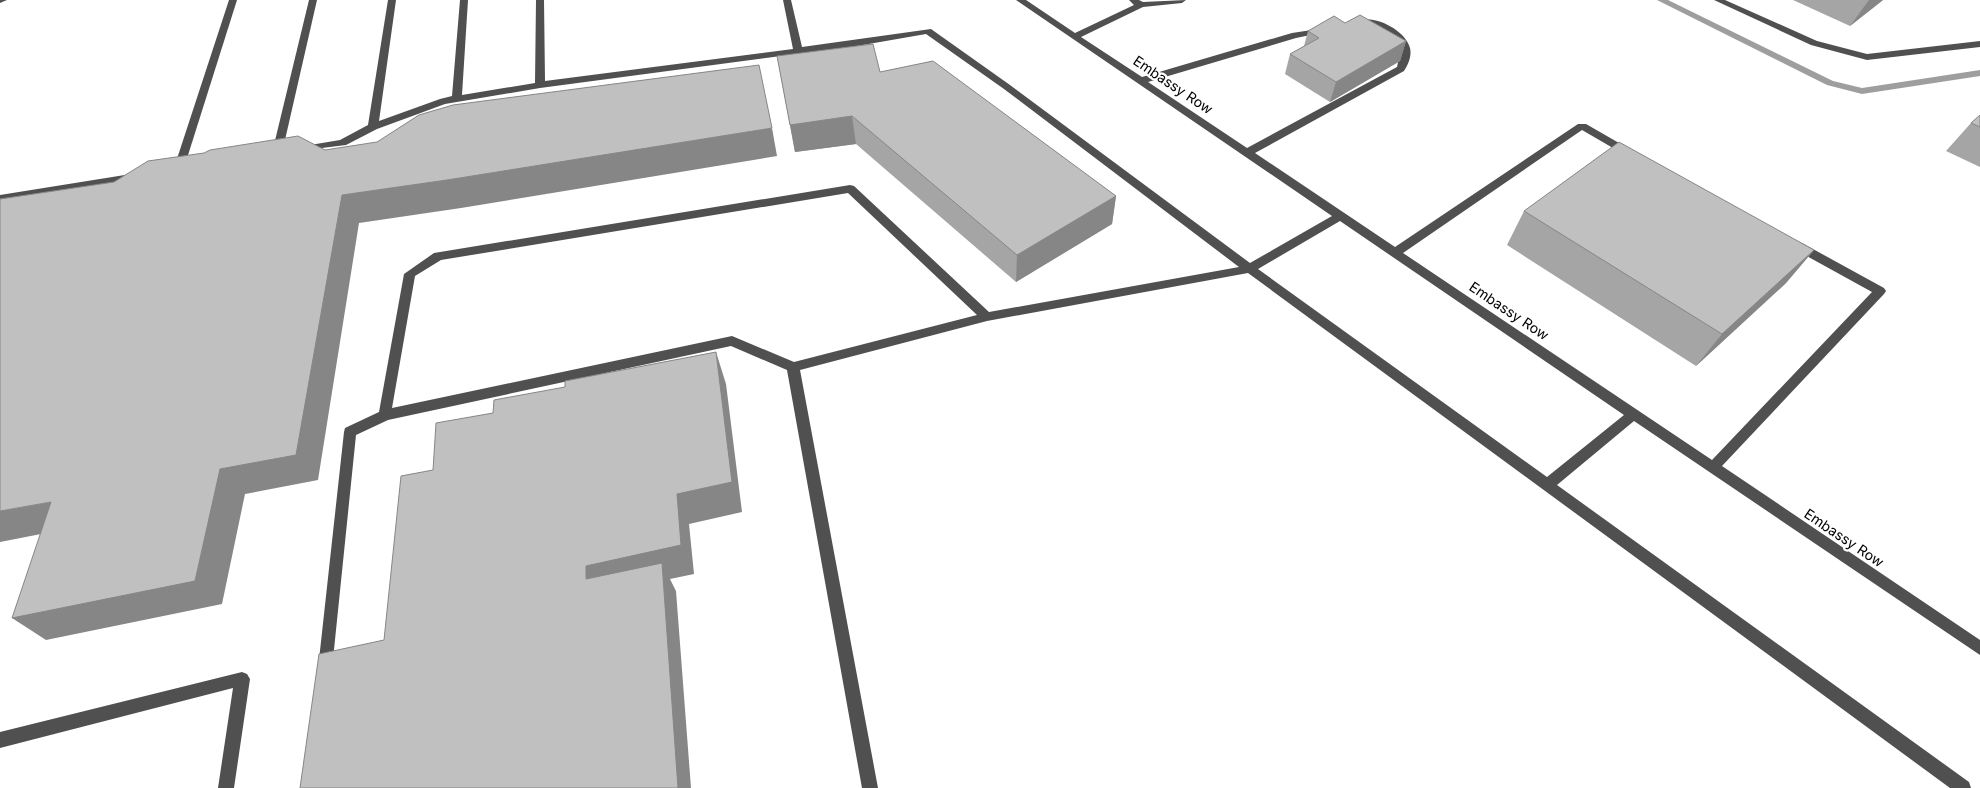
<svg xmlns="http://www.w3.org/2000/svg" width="1980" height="788" font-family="Inter,sans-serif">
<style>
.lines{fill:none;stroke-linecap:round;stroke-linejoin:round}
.stream{fill:#9e9e9e;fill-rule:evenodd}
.minor{fill:#505050;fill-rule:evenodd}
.wall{fill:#a5a5a5}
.shaded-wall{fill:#868686}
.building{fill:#c0c0c0;stroke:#868686}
.labels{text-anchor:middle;stroke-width:4.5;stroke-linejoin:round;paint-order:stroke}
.street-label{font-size:14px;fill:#000;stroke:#fff}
</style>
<rect width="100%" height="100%" fill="#fff"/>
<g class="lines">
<!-- stream -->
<path class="stream" d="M1657,0h11l165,81 29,7 118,-18v6l-118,18 -35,-9z"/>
<!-- minor -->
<g class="minor">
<path d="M0,0h7l-7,3z"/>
<path d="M229,0h8l-54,171 -1,2h-8l-1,-2z"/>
<path d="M309,0h8l-35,153 -5,3 -5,-3z"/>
<path d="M388,0h8l-17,121 61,-22 12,-3 8,-96h8l-6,95 73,-12 1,-83h8l1,81 248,-32 -10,-49h8l11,47 129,-18 79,56 240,178 82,-47 -316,-216h10l49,33 59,-28 -5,-5h10l4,2 43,-2 -4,3 -39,4 -62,30 61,40 150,-44 33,-5v4l-29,6 -148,44 99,66 150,-81 4,-18c-5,-13 -18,-22 -31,-23 -6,-1 -11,1 -16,-3 16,-12 52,7 56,25 2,8 -2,17 -6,23l-149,82 140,94 183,-123h8l47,27 1,2 -1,2h-8l-43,-25 -179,123 309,207 160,-168 -78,-43 -2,-3 2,-3h8l82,45 2,3 -2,3 -162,172 258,174v15l-346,-234 -77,64 412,297 2,6h-21l-702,-515 -261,48 -187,49 78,418h-16l-75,-418 -56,-24 -343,74 -32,15 -24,234 -2,5 -5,2 -5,-2 -2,-5 26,-237 1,-4 34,-16 25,-138 30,-21 416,-68 4,1 135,126 250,-45 -235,-178 -78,-55 -69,12 -317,42 -95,16 -68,25 -31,16 -48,6 -1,-2 1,-2 42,-7 28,-15zM848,193l129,122 -183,47 -62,-26 -340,72 23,-132 26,-16zM1340,221l284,194 -77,62 -289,-208z"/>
<path d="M1714,0h11l92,41 50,13 113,-13v6l-113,13 -56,-15z"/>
<path d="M131,174l5,4 -1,2 -135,23v-8z"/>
<path d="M242,672l5,2 3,5 -16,109h-16l15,-100 -233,60v-16z"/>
</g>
</g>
<!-- wall -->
<g class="wall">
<path d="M1793,0h90l-33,26z"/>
<path d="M1345,23l61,18 -6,20 -70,41 -45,-28 5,-20 14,-8 4,-15z"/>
<path d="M777,56l103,16 236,124 -4,28 -96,58 -160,-138 -61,8z"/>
<path d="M1980,115v52l-34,-16 25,-28z"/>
<path d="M1524,211l290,39 -28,33 -90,83 -189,-121z"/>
</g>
<!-- shaded-wall -->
<g class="shaded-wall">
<path d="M1869,0h14l-33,26z"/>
<path d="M1406,41l-6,20 -70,41 6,-20z"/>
<path d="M852,116l4,28 -61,8 -5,-27z"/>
<path d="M772,128l5,28 -316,52 -102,15 -41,257 -73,14 -23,110 -176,36 -34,-22 330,-423z"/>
<path d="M1116,196l-4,28 -96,58 1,-27z"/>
<path d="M1814,250l-28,33 -90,83 26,-32z"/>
<path d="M716,352l10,32 16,128 -53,12 5,50 -24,5 6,12 15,197h-13l-92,-209v-13l91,-72z"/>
<path d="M51,502l31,24 -82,16v-31z"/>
</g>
<!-- building -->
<g class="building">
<path d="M1360,15l46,26 -70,41 -46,-28 29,-16 -11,-7 26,-15 11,7z"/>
<path d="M873,44l7,28 53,-11 183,135 -99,59 -165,-139 -62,9 -13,-69z"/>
<path d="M759,65l13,63 -325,52 -105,15 -46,260 -76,14 -25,112 -183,37 39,-116 -51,9v-312l114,-17 34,-21 56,-8 6,-3 88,-14 27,14 52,-8 42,-27 34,-10z"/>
<path d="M1980,115v12l-9,-4z"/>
<path d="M1619,142l195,108 -92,84 -198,-123z"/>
<path d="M716,352l16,130 -55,12 4,51 -95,21v13l76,-16 16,225h-378l19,-134 65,-14 17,-164 32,-6 3,-47 57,-10 1,-13 71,-13v-6z"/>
</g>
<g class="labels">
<!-- street labels -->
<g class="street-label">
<text transform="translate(1173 85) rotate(34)" y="5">Embassy Row</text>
<text transform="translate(1509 311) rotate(34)" y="5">Embassy Row</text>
<text transform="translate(1844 538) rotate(34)" y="5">Embassy Row</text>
</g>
</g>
</svg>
